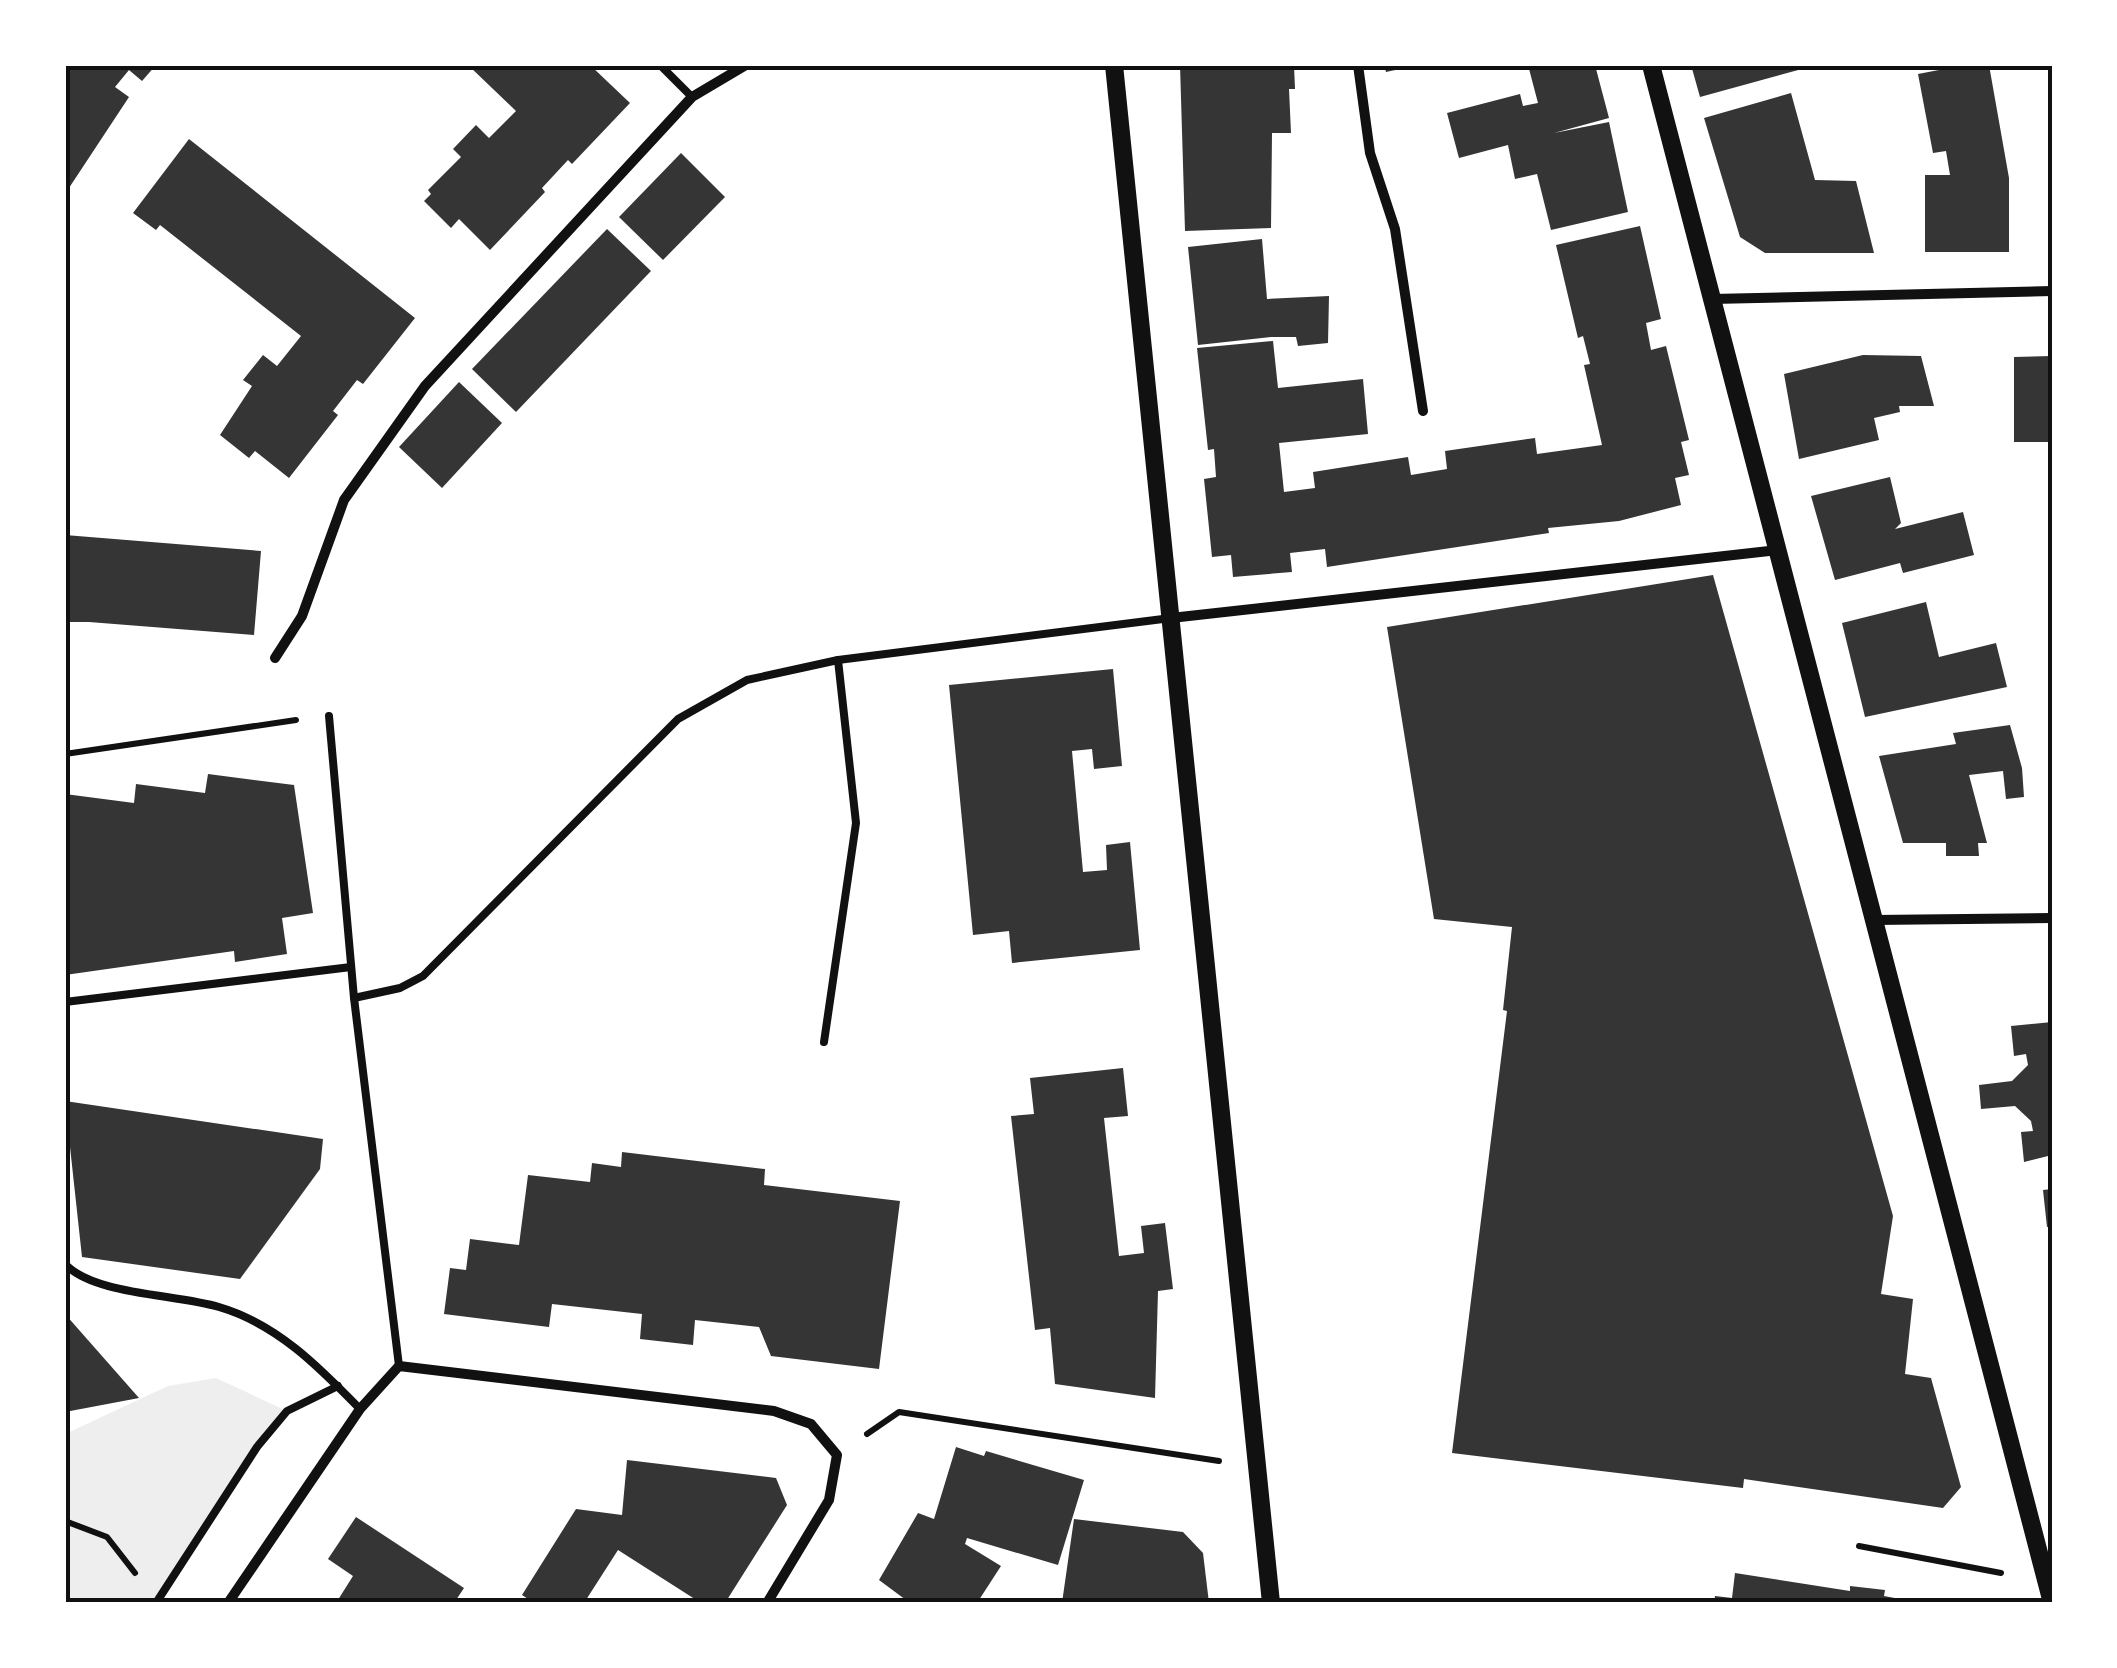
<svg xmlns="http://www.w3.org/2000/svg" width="2117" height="1668" font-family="Manrope,sans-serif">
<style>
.green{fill:#eee}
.building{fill:#353535}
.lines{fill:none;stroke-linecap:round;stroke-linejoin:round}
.path{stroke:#111;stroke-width:6}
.service{stroke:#111;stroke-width:8}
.minor{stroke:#111;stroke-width:10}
.tertiary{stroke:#111;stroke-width:18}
.neatline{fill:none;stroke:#111;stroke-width:4}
</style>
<rect width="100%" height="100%" fill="#fff"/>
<!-- green -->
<path class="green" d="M216,1378l71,33 -30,36 -101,156 -91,-3v-166l103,-48z"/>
<!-- building -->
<g class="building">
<path d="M65,65h91l-14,16 -13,-11 -14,17 14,10 -64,97z"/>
<path d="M468,65h122l40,38 -58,61 -4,-4 -26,28 3,4 -55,58 -31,-31 -8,9 -27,-27 7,-7 -3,-4 33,-33 -8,-8 23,-24 13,13 27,-27z"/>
<path d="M1180,65h114l1,24h-6l2,44h-19l-1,95 -86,3z"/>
<path d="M1384,65h25v2l-23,5z"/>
<path d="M1528,65h67l14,53 -55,15 55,-11 19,90 -77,18 -14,-56 -22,5 -7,-34 -49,13 -12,-45 73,-19 3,12 15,-3z"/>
<path d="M1691,65h122v1l-113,31z"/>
<path d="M1965,65h24l20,113v74h-84v-77h25l-4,-24 -13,2 -15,-79z"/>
<path d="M1791,93l24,87 41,1 18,72h-109l-25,-16 -36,-119z"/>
<path d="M189,139l226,179 -52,66 -6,-4 -24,31 5,4 -49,63 -34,-27 -6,7 -29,-23 32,-49 -9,-6 20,-25 14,11 24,-30 -141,-111 -4,5 -23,-17z"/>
<path d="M681,153l44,44 -62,63 -44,-43z"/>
<path d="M2048,167h4v57l-4,1z"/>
<path d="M1640,226l21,93 -15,4 5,27 15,-4 23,94 -8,2 8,33 -14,3 6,27 -62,16 -71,7 1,5 -222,34 -2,-18 -35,4 2,19 -59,5 -2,-22 -19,2 -8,-78 12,-2 -2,-28 -6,1 -11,-102 76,-7 5,47 85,-9 5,55 -89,9 5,49 31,-4 -2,-16 95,-15 3,18 36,-6 -2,-18 90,-13 2,16 65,-9 -18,-80 6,-1 -7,-28 -5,2 -22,-93z"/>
<path d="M607,229l44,42 -135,141 -44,-43z"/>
<path d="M1262,239l5,60 62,-3 -1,47 -30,3 -2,-9h-25l-73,8 -10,-98z"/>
<path d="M1863,355l58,1 13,50h-35l1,6 -26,6 5,22 -80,19 -15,-85z"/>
<path d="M2052,356v86h-38v-85z"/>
<path d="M459,382l43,41 -60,65 -43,-41z"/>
<path d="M1890,477l11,46 -6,6 68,-17 11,43 -71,18 -3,-10 -65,17 -24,-84z"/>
<path d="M65,535l196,16 -7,84 -165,-13h-19l-5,6z"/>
<path d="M1713,575l180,641 -12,78 32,5 -8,75 26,4 30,109 -18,21 -199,-29 -1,9 -291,-35 55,-442 -4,-1 9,-83 -78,-8 -47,-292z"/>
<path d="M1926,602l13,55 57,-14 11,44 -142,30 -23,-94z"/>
<path d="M1113,669l9,97 -28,3 -2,-20 -20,2 11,121 24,-2 -1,-25 24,-3 10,108 -128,13 -3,-32 -36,4 -24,-250z"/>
<path d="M2010,725l12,43 2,29 -18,2 -3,-28 -34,4 18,68h-9l1,13h-33v-13h-43l-24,-87 77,-12 -3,-11z"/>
<path d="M208,774l86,11 19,128 -31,5 5,36 -52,8 -1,-11 -169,24v-181l69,9 2,-19 69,9z"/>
<path d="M2052,1022v133l-28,7 -3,-30 12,-1 -2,-10 -16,-15 -34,3 -2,-24 33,-4 16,-16 -2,-11 -12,2 -3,-30z"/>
<path d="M1123,1068l5,48 -24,2 15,138 25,-3 -3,-27 24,-3 8,66 -15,2 -3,107 -100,-14 -5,-56 -15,2 -24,-214 23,-2 -4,-36z"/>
<path d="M65,1101l258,38 -3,30 -80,110 -158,-22z"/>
<path d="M622,1152l143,17 -1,16 136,16 -21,168 -108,-13 -12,-29 -64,-7 -2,25 -53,-6 2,-25 -90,-10 -3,23 -105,-13 6,-46 16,2 4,-31 49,6 9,-70 62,7 2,-19 29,4z"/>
<path d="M2052,1189v37l-5,1 -4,-37z"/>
<path d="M65,1314l74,84 -74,14z"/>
<path d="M956,1447l28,9 2,-5 98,29 -26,85 -91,-27 -2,6 36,22 -24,37h-67l-31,-23 39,-67 16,6z"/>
<path d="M627,1460l149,18 11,27 -62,98h-24l-83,-53 -34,53h-50l-12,-8 54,-86 46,6z"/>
<path d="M356,1517l108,71 -10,15h-118l17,-27 -25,-17z"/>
<path d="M1074,1519l109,13 20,21 6,50h-147z"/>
<path d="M1735,1573l115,18v-5l35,4 -1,6 37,7h-207l1,-7 17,2z"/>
</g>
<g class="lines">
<!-- path -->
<g class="path">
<path d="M65,754l231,-34"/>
<path d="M867,1434l32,-22 320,49"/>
<path d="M65,1521l42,16 28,36"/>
<path d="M1859,1546l142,27"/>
</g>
<!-- service -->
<g class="service">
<path d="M660,65l32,32"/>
<path d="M329,716l25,282 45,368"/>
<path d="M354,998l46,-10 23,-12 255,-257 69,-39 91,-20 333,-42"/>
<path d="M65,1002l286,-35"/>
<path d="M824,1042l32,-219 -18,-163"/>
<path d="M65,1264c29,31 111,30 154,43 58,17 100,60 141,102"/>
<path d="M156,1603l101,-156 30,-36 51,-25"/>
</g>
<!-- minor -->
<g class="minor">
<path d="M852,65h49"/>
<path d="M1358,65l12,88 25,76 28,182"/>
<path d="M1712,299l340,-8"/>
<path d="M1171,618l607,-68"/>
<path d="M275,658l27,-42 42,-116 81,-114 267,-289 54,-32"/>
<path d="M1874,920l178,-2"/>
<path d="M228,1603l132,-194 39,-43 375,45 37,13 26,31 -8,45 -62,103"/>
</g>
<!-- tertiary -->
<g class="tertiary">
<path d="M1114,65l157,1538"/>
<path d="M1651,65l401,1538"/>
</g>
</g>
<!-- border -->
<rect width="2117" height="1668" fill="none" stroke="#ffffff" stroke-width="135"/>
<rect x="68" y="68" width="1982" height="1532" class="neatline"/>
</svg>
